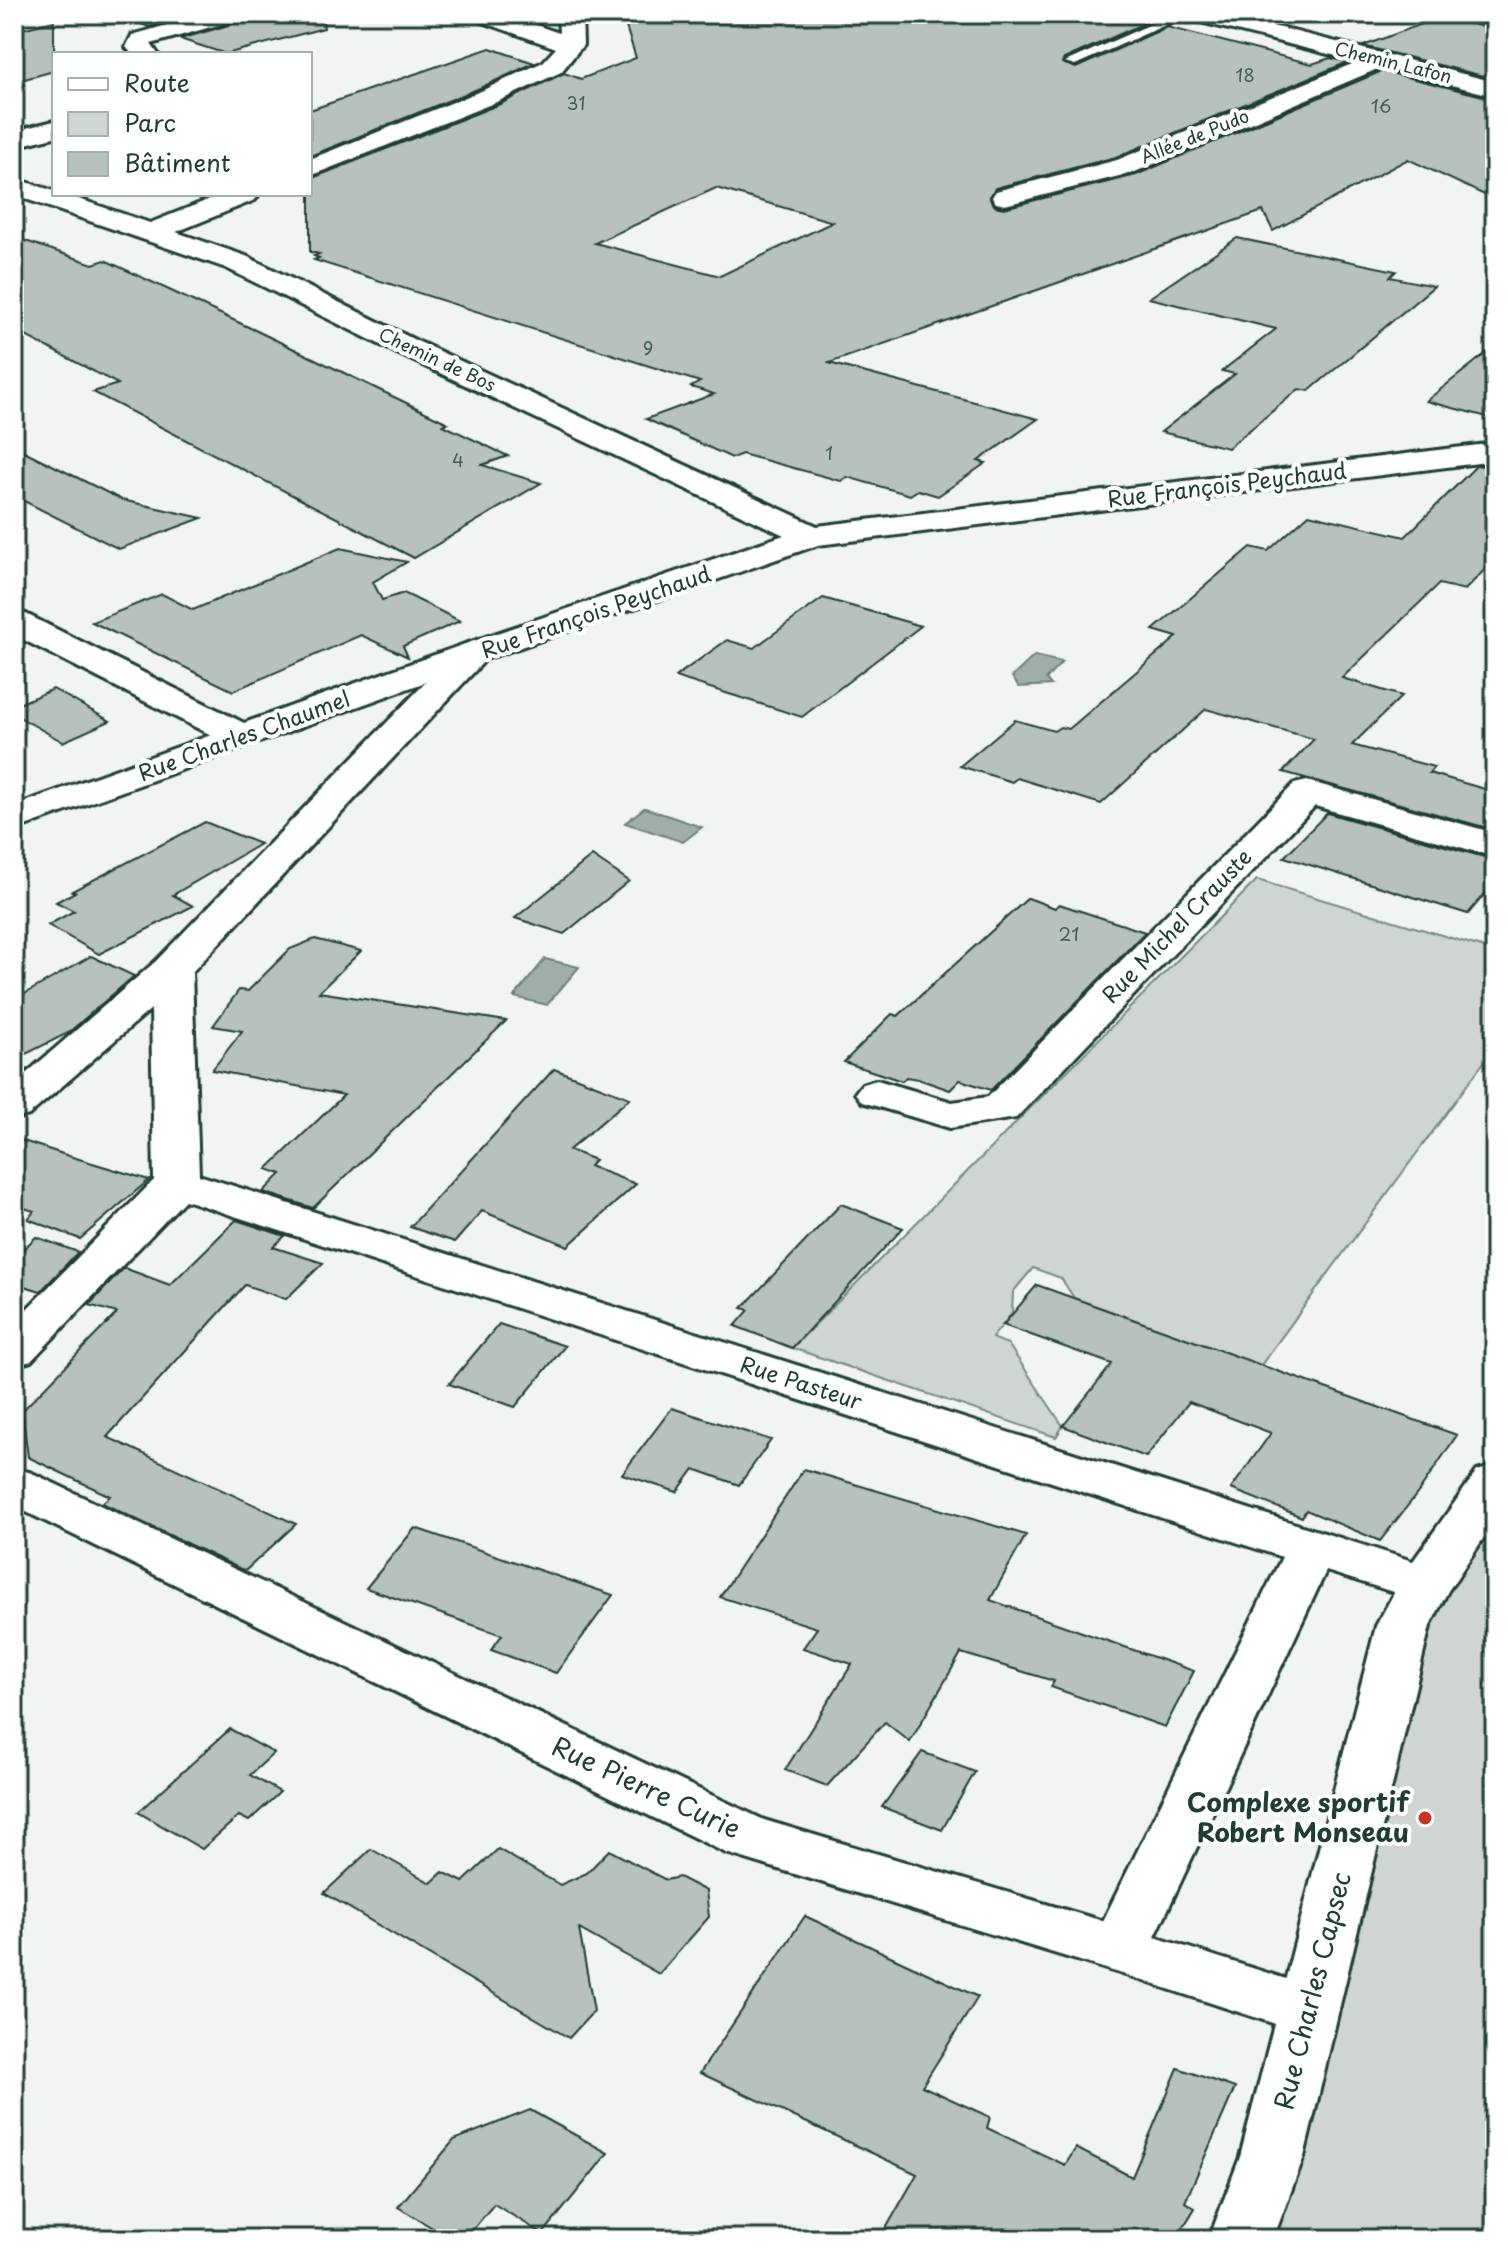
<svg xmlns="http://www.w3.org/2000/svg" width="1509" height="2253" font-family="'Playpen Sans',sans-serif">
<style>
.green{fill:#ced5d3;stroke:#768984;stroke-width:2}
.water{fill:#a1adaa;stroke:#6d807b;stroke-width:2}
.building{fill:#b7c1bd;stroke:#1f3d34;stroke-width:2;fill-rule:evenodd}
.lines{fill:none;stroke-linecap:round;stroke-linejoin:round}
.service-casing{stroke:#1f3d34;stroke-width:6}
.minor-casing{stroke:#1f3d34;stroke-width:6}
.tertiary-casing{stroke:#1f3d34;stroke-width:6}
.service{fill:#fff;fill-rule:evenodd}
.minor{fill:#fff;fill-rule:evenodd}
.tertiary{fill:#fff;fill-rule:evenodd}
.poi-dot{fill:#c8321e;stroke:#fff;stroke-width:3}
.labels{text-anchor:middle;stroke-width:8;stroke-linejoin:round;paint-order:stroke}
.far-street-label{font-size:18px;fill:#1f3d34;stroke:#fff}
.number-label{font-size:18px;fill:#455e56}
.street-label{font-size:22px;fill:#1f3d34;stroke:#fff}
.near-street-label{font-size:26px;fill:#1f3d34;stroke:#fff}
.near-poi-label{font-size:26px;font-weight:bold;fill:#1f3d34;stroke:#fff;text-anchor:end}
</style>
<rect width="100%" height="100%" fill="#f2f3f3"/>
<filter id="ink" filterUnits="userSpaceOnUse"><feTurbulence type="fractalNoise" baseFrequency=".0125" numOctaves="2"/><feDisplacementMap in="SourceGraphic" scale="16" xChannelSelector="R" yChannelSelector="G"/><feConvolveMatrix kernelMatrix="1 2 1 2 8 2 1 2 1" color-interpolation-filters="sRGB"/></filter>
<g filter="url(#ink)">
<!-- green -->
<g class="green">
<path d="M1257,880l238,71v96l-234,318 -187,-67 -13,-20 -28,-10 -20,24 -1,21 -20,25 16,6 55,82 -7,11 -264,-89z"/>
<path d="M1495,1483v756h-254l162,-613z"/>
</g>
<!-- water -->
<g class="water">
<path d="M1034,656l28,6 -16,17 5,6 -32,2 -7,-10z"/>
<path d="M644,808h1l57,19 -19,15 -58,-19z"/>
<path d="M545,959l34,8 -32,38 -33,-8z"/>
</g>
<!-- building -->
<g class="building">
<path d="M126,14h69l-46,13 -24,-9z"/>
<path d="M246,14h76l2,14 -98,26 -46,-15 60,-17z"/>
<path d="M622,14h492l33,8 -83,37 -2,4 14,5 91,-41 145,37 18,-6 18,4 -232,95 -121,31 -5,11 5,7 9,2 132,-33 246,-104 113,28v101l-87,-41 -135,72 -10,-20 -434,152 209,56 -60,42 8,2 -48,33 -20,-6 -8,5 -63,-18 -6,4 -99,-27 -10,4 -86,-39 68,-25 -23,-7 9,-5 -386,-122 5,-2 -5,-2 5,-2 -9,-2v-73l190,-75 64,-31 17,6 55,-21zM716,188l117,34 -113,54 -125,-33z"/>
<path d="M1443,16l52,14v49l-132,-33z"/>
<path d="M54,21v50l-40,11v-51z"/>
<path d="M490,48l44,15 -54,25 -170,68v-46z"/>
<path d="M14,237l79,27 12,-4 154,72 189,91 -5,2 65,31 -26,9 59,18 -127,75 -321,-166 25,-8 -104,-54z"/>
<path d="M1237,238l159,33 -6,6 44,9 -125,105 -10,-2 -71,59 -67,-16 74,-58 -13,-3 54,-42 -127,-31z"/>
<path d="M1495,346v73l-69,-18z"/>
<path d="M14,446l108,54 80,18 -83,31 -105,-53z"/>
<path d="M1495,464v95l-30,31 -26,-6 -97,94 60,18 -50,49 82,22 -5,6 66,19v38l-212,-58 31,-33 -108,-30 -105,95 -84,-26 -5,4 -52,-16 55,-46 39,11 6,-4 9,2 108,-92 -24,-7 98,-83 17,4 41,-37 96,23 71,-71z"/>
<path d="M340,548l67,14 -34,20 9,18 22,-7 56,28 -57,25 5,11 -47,-22 -128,56 -141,-69 70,-28 31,16z"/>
<path d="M823,598l98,28 -119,91 -127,-40 52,-37 27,8z"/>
<path d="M53,689l57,32 -47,21 -49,-28v-8z"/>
<path d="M1327,813l168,47v22l-27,32 -184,-57z"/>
<path d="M205,822l55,22 -87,51 20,11 -94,48 -51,-29 26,-14 -18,-9 19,-10 -3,-1z"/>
<path d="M592,856l37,25 -65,53 -49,-16z"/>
<path d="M1028,898l27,10 4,-4 86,28 -154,158 -31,-10 -10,10 -32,-11 -12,-2 -4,4 -58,-19 48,-48 6,2z"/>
<path d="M315,939l46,12 -42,41 187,29 -193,187 -50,-16 18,-18 -14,-5 77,-74 -132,-25 30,-39 -29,-5 26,-36 9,1 42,-42z"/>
<path d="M91,956l43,20 -66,57 -54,27v-60z"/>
<path d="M554,1069l76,29 -61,52 26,10 -6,6 47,18 -68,62 -86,-35 -27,31 -45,-15z"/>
<path d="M14,1138l55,18 80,24 -69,59 -52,-20 6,-8 -20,-6z"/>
<path d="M841,1204l62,24 -111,120 -57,-22 14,-16 -7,-2z"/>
<path d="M236,1220l49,16 -12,11 50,16 -37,36 -41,-14 -138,152 189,87 -51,47 -143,-68 8,-7 -82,-39 -6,-46 95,-98 -28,-8 35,-37 46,17z"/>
<path d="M36,1237l42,15 -37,39 -27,-8v-25z"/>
<path d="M1037,1285l330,118 90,32 -37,55 -40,51 -74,-31 -4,7 -71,-28 40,-56 -82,-31 -43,55 -83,-31 49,-62 -109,-39z"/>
<path d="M499,1324l66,22 -50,61 -66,-23z"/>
<path d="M672,1408l99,32 -32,45 -45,-16 -17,23 -55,-18z"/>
<path d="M804,1469l222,66 -36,65 204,71 -29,56 -114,-40 3,-6 -93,-28 -51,89 -25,-20 -58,64 -42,-16 67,-106 -49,-16 14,-20 -97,-31z"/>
<path d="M415,1528l109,37 89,30 -57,78 -65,-23 11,-15 -136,-47z"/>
<path d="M230,1729l44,24 -24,22 30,17 -31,29 -10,-5 -37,33 -64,-37z"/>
<path d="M922,1752l53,20 -33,58 -60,-23z"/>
<path d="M371,1849l60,34 12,-11 20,10 35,-33 62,36 27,-12 22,-23 57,30 13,-3 27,14 3,26 -50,57 -80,-45 15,82 -25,27 -245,-145z"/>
<path d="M805,1916l173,81 -56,89 68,31 -3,11 78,37 11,-17 56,29 46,-109 57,20 -50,114 10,6 -19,31h-296l37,-65 -217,-101z"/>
<path d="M530,2110l78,43 -65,81 -49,-30 -29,35h-14l-53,-32 56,-67z"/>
</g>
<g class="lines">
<defs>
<path id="service" d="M1174,14h16l-115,51 -10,-3z"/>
<g id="minor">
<path d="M206,14h37l-4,5 -88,25 7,10h-26l-6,-7 6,-12z"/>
<path d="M470,14h34l55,19 -1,-19h24l1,31 -22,27 -62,29 -189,75v-17l171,-68 62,-29 13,-14 -82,-29z"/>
<path d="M1379,53l8,2 4,5 -4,5 -252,107 -130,33 -9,-2 -4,-6 4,-6 121,-31z"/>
<path d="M54,121v16l-40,10v-16z"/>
<path d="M14,178l40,13v3h10l86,29 73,-29h36l-4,6 -79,32 70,24 169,84 402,186 678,-83v18l-677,84 -332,114 -294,313 7,203 1245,396 7,13 -7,13 -19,5 -99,-31 -171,366 175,56 9,17 -9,17 -21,8 -190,-62 -393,-120 -712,-347v-38l18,5 732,347 339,101 179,-364 -1097,-357 -154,161 -17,5v-44l140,-142 -3,-171 -122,106 -15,4v-35l142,-123 270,-279 -412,148v-24l197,-71 -197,-100v-24l12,3 218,109 218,-78 322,-110 -389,-183 -169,-84 -212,-73z"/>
<path d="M1307,781l188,52v24l-180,-51 -299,312 -66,10 -88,-26 -7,-9 7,-9 15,-4 75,22 36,-5 306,-313z"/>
</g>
<g id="tertiary">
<path d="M1185,14h40l270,68v14l-306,-77z"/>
<path d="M1495,1466v55l-47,70 -18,35 -126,531 -31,82h-64l31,-82 136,-531 30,-55 71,-100z"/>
</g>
</defs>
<!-- service casing -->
<use href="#service" class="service-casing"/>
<!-- minor casing -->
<use href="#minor" class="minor-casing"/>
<!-- tertiary casing -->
<use href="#tertiary" class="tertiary-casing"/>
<!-- service -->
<use href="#service" class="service"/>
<!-- minor -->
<use href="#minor" class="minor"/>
<!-- tertiary -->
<use href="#tertiary" class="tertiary"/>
</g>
</g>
<!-- markers -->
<circle class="poi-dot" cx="1425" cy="1818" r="8"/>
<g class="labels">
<!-- far-street labels -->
<g class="far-street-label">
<text transform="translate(1393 63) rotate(14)" y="6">Chemin Lafon</text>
<text transform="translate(1195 137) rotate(-22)" y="6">Allée de Pudo</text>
<text transform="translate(437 360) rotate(25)" y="6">Chemin de Bos</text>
</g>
<!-- number labels -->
<g class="number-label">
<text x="1245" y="82">18</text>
<text x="576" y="110">31</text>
<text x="1381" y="113">16</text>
<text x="648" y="355">9</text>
<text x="829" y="460">1</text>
<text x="458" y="467">4</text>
<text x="1069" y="941">21</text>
</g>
<!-- street labels -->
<g class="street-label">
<text transform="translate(1227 485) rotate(-7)" y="8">Rue François Peychaud</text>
<text transform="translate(596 612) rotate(-19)" y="8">Rue François Peychaud</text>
<text transform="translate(244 736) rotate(-20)" y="8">Rue Charles Chaumel</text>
<text transform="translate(1177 926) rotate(-46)" y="8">Rue Michel Crauste</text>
<text transform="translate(801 1383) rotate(18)" y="8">Rue Pasteur</text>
</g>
<!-- near-street labels -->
<g class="near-street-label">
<text transform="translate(646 1788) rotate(25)" y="9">Rue Pierre Curie</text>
<text transform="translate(1313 1991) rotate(-76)" y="9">Rue Charles Capsec</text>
</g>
<!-- near-poi labels -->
<g class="near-poi-label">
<text x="1409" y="1812">Complexe sportif<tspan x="1409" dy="30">Robert Monseau</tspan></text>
</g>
</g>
<!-- margin -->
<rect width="1509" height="2253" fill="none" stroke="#fff" stroke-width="48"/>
<rect x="24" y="24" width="1461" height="2205" fill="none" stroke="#1f3d34" stroke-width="3" filter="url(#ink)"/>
<!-- legend -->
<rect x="52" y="52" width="260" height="144" fill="#ffffff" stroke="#a5b1ae" stroke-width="2"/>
<rect x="68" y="78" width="40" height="12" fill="#ffffff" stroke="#a5b1ae" stroke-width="2"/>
<text x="124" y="92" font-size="24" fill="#1f3d34">Route</text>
<rect x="68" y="112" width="40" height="24" fill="#ced5d3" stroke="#a5b1ae" stroke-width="2"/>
<text x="124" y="132" font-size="24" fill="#1f3d34">Parc</text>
<rect x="68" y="152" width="40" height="24" fill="#b7c1bd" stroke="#a5b1ae" stroke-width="2"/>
<text x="124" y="172" font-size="24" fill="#1f3d34">Bâtiment</text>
</svg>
